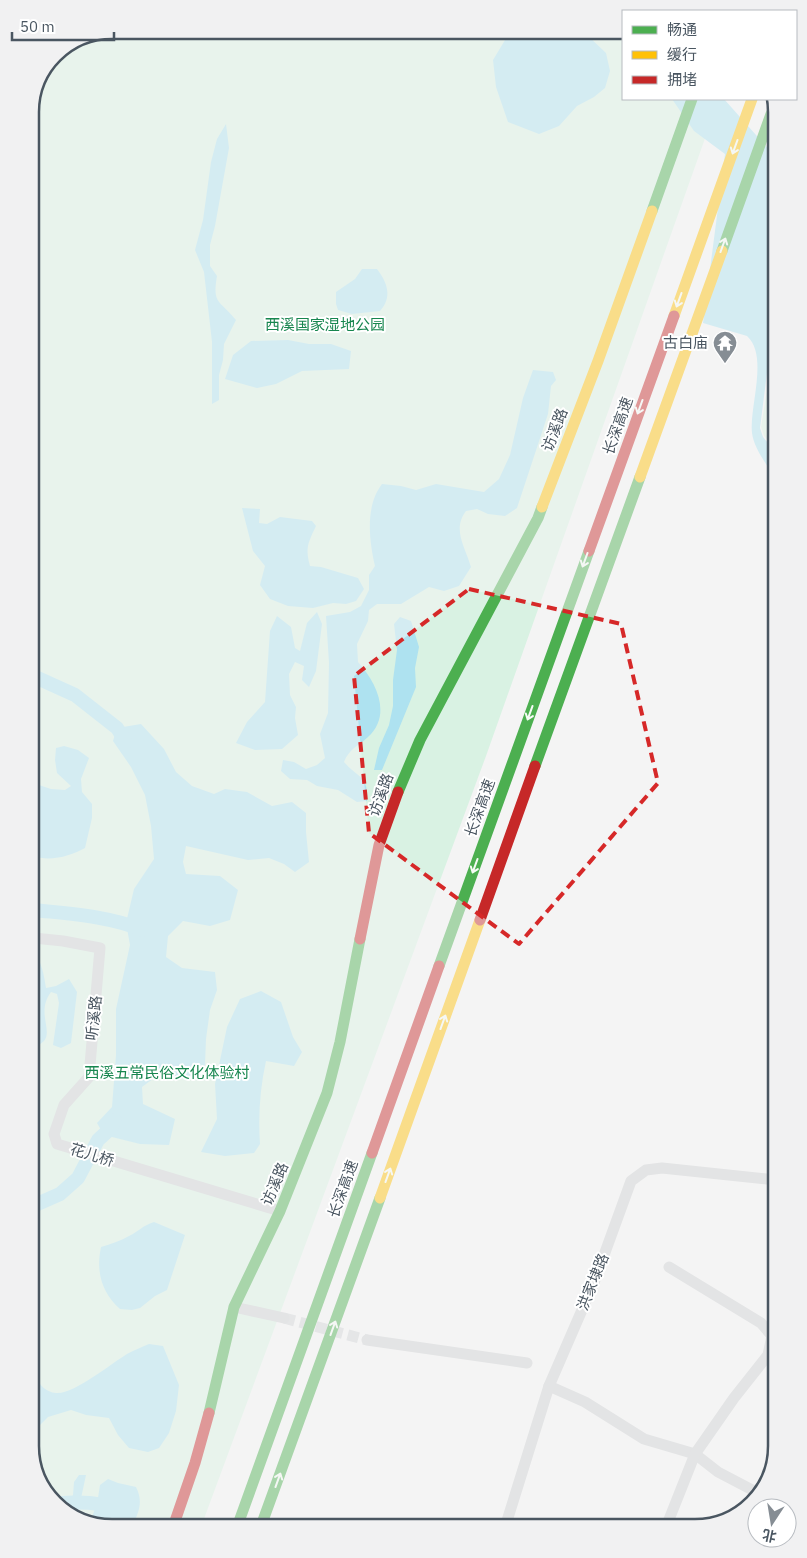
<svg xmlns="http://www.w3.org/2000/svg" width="807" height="1558" font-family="'IBM Plex Sans','Noto Sans SC',sans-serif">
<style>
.green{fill:#d9f2e3}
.water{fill:#aee2f0}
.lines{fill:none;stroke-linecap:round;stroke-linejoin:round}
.canal{stroke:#aee2f0;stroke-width:14}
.street-tunnel{stroke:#d2d4d7;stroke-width:11;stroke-dasharray:11 5.5;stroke-linecap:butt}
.street{stroke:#ced0d2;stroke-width:11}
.fast{stroke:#4caf50;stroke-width:11}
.slow{stroke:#ffc107;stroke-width:11}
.jam{stroke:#c62828;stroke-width:11}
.oneway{stroke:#f6fbf6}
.marked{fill:none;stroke:#d62828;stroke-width:4;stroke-dasharray:10 6;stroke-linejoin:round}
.labels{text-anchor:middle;stroke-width:4;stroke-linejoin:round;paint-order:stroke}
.park-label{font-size:15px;fill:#17864f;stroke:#fff}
.poi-label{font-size:15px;fill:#4a5661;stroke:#fff;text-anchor:end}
.street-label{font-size:15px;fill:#4a5661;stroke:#fff}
.rim{fill:none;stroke:#4a5661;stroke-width:2.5}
</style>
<rect width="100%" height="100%" fill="#f4f4f4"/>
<!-- green -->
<g class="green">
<path d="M112,30h511v69h96l-233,657 -285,771 -94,1 -45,-17 -26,-34 -6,-1370 24,-53z"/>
<path d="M772,364l1,82 -9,-10 -3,-9 9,-57z"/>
</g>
<!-- water -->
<g class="water">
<path d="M511,30h61l13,3 21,20 4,18 -5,17 -11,9 -17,9 -18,20 -20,8 -31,-12 -12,-35 -3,-27z"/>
<path d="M672,99h52l47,53 1,208 -5,13 -7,55 3,9 10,12v26c-8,-13 -19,-27 -21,-42 -3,-26 17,-77 -5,-97l-44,-13 22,-169 -31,-23z"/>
<path d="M226,124l3,24 -14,78 -5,19v21l7,10c-5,29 3,24 19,44l-12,24 -1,16 -4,15v25l-7,4v-62l-8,-70 -9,-22 8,-30 8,-58 6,-23z"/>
<path d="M362,269h15c10,13 16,28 3,42l-28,3 -14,-4 -2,-6v-12l19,-13z"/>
<path d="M288,340l21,4h22l20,7 -2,18 -47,2 -26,13 -19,4 -32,-9 8,-24 18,-14z"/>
<path d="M533,370l20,2 3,8 -5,6 -3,28 -31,94 -12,8 -17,-2 -11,-5 -11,2c-14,19 -1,35 5,56l-12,19 -15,5 -15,-4 -28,17h-24l-8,6 -1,11 -11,23 1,18c19,21 34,53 10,75 -10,9 -19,12 -24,25 14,16 25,14 23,39l-10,1 -19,-12 -21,-4 -10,-6 -17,-1 -9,-8 2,-11 11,2 12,7 11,-4 8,-7 -5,-24 8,-21 1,-50 -3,-47 24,-4 11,-6 8,-16v-15l6,-9c-6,-26 -10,-60 7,-82l19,2 15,4 20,-6 48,8 15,-13 11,-24 13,-57z"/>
<path d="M242,508l18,1 -1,14 8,1 13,-7 32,4 4,5c-8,17 -11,22 -6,40l11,1 37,11 6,11 -8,12 -10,3 -13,-1 -20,5 -25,-2 -18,-7 -10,-14 5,-19 -12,-15z"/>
<path d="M317,612l5,12 -6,47 -7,16 -7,-7 2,-14 -9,-4 -6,12 1,21 6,12 -1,11 3,17 -16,14 -27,1 -19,-7 11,-21 18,-20 5,-71 7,-15 14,11 4,21 5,3 7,-28z"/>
<path d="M400,617l11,4 8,26 -4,21 1,19 -34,83h-8l5,-22 10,-23 4,-19v-26l4,-30 -3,-26z"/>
<path d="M141,724l23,25 12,23 16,14 22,8 11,-5 22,3 25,14 20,-4 14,11v19l3,30 -14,10 -11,-8 -15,-6 -21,2 -62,-14 -3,16 3,12 34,2 18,14 -8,30 -20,6 -27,-5 -15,15 -2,21 16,11 33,4 2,18 -7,20 -4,29 -1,26 -20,14 -27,-4 -16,12 1,17 32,15 -6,26 -29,-1 -36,-9 -7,-12 15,-16 4,-52v-46l14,-64 -4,-22 8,-34 20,-30 -3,-33 -6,-31 -14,-28 -18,-26 4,-13z"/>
<path d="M64,746l14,4 11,8 -8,21 1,13 10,12v14l-7,30c-14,8 -35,14 -52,8v-73l18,6 14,1 6,-4 -14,-13 -2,-13 1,-12z"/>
<path d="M34,952c8,11 10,23 12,36l10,-2 13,-7 8,13 -6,51 -10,5 -8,-3 6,-42 -2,-9 -6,-2c-15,20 2,38 -7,49 -3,3 -7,5 -10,7z"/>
<path d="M261,991l20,11 12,35 9,15 -8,14 -28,-5c-6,27 -8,55 -6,83l-6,9 -29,3 -24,-4 16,-33 -2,-35 12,-57 13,-28z"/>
<path d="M154,1222l31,13 -18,55 -12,6 -15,12 -8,2 -12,-1c-19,-17 -24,-38 -19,-62 10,-3 19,-6 28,-11 10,-5 13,-10 25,-14z"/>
<path d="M149,1344l14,2 16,39 -3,26 -7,22 -10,15 -11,4 -19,-4 -11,-13 -9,-17 -23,-3 -15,-5 -23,7 -12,12v-52c4,9 10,15 20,16 17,2 56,-30 71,-39 7,-4 15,-7 22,-10z"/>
<path d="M79,1475h7l-9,42 -13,-5 9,-17 1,-13z"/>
<path d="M108,1479l10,4 18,4c8,16 2,25 -4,41h-25l-17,-6 7,-18 3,-19z"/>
</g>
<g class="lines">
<!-- canal -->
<g class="canal">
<path d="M33,676l42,19 42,33 9,14"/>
<path d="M34,910c37,4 75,6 109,20"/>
<path d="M35,1205l25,-11 18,-16 20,-38 13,-12 4,-8"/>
<path d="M56,1503c13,0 28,-2 41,1"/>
</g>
<!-- street-tunnel -->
<path class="street-tunnel" d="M284,1318l83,22"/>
<!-- street -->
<g class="street">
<path d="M34,938l29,3 37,7 -11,129 -25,28 -10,29 3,10 223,67"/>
<path d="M234,1307l50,11"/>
<path d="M367,1340l160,23"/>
<path d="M549,1386l36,16 59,37 51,15 23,18 42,22"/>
<path d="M668,1522l27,-68 39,-56 34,-43 4,-19 -11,-13 -92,-56"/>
<path d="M506,1524l43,-138 46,-106 36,-99 15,-11 16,-2 114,12"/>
</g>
<!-- fast -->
<g class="fast">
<path d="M652,211l40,-112"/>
<path d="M722,251l49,-137"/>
<path d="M535,766l105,-289"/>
<path d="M398,792l22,-52 118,-222 4,-11"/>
<path d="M439,966l150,-415"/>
<path d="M209,1413l25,-106 46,-96 47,-118 13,-51 20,-103"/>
<path d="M261,1526l119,-328"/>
<path d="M237,1527l135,-374"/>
</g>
<!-- slow -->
<g class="slow">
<path d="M674,316l78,-217"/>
<path d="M640,477l82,-226"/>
<path d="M542,507l56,-146 54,-150"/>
<path d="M380,1198l100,-278"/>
</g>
<!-- jam -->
<g class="jam">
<path d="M589,551l85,-235"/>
<path d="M480,920l55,-154"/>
<path d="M360,939l19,-94 19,-53"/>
<path d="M372,1153l67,-187"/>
<path d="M173,1527l22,-64 14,-50"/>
</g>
</g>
<!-- one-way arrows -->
<defs><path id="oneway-shaft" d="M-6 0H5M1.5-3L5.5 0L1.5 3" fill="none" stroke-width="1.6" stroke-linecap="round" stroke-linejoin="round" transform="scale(1.25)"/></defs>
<g class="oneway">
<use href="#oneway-shaft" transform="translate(735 147) rotate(110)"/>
<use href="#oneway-shaft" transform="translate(723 245) rotate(-70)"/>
<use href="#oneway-shaft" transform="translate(679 300) rotate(110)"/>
<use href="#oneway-shaft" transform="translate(640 407) rotate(110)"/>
<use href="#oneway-shaft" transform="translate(585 560) rotate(110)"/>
<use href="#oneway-shaft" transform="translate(530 713) rotate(110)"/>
<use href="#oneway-shaft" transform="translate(475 866) rotate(110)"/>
<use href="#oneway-shaft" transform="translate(443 1022) rotate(-70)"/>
<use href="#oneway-shaft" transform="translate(388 1175) rotate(-70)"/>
<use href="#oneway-shaft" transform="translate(333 1328) rotate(-70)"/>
<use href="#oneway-shaft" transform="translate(278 1480) rotate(-70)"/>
</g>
<!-- marked area -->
<path d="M0 0H807V1558H0ZM469,589l152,35 37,159 -139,161 -150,-111 -15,-157z" fill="#f4f4f4" fill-opacity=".55" fill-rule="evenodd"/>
<path class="marked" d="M469,589l152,35 37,159 -139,161 -150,-111 -15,-157z"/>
<!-- icons -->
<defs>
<symbol id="temple-pin" viewBox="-11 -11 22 30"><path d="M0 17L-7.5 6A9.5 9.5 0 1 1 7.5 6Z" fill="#868d94" stroke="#fff"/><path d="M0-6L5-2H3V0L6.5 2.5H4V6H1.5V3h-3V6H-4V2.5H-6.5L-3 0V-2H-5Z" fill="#fff"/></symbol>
</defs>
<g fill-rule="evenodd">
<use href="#temple-pin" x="711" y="329" width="28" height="38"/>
</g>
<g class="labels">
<!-- park labels -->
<g class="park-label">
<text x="325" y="330">西溪国家湿地公园</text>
<text x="167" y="1078">西溪五常民俗文化体验村</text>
</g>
<!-- poi labels -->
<g class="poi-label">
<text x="708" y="348">古白庙</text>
</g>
<!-- street labels -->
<g class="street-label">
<text transform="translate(618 426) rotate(-70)" y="5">长深高速</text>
<text transform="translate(555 430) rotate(-69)" y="5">访溪路</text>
<text transform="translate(381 795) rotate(-70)" y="5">访溪路</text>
<text transform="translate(480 808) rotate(-70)" y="5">长深高速</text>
<text transform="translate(94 1018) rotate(-84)" y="5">听溪路</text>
<text transform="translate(92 1155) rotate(17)" y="5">花儿桥</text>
<text transform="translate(275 1184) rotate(-67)" y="5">访溪路</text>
<text transform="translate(343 1189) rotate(-70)" y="5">长深高速</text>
<text transform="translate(593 1282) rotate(-68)" y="5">洪家埭路</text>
</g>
</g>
<!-- crop -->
<path d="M0 0H807V1558H0ZM112 39H695A73 73 0 0 1 768 112V1446A73 73 0 0 1 695 1519H112A73 73 0 0 1 39 1446V112A73 73 0 0 1 112 39Z" fill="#f1f1f2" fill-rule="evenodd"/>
<path class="rim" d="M112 39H695A73 73 0 0 1 768 112V1446A73 73 0 0 1 695 1519H112A73 73 0 0 1 39 1446V112A73 73 0 0 1 112 39Z"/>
<!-- legend -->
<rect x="622" y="10" width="175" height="90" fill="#ffffff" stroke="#b7bbc0"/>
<rect x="632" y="26" width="25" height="8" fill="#4caf50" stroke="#b7bbc0"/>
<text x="667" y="35" font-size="15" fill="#4a5661">畅通</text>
<rect x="632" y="51" width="25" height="8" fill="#ffc107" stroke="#b7bbc0"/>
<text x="667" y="60" font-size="15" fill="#4a5661">缓行</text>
<rect x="632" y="76" width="25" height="8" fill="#c62828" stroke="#b7bbc0"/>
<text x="667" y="85" font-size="15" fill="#4a5661">拥堵</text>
<!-- north arrow -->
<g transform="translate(772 1523) rotate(192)"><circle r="24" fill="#ffffff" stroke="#b7bbc0"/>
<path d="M0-4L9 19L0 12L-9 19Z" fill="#868d94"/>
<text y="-8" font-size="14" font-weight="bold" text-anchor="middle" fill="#4a5661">北</text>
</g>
<!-- scale -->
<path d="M12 32v8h102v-8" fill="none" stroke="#4a5661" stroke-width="2.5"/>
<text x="20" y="32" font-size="15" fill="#4a5661" stroke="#ffffff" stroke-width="4" paint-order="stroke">50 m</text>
</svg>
